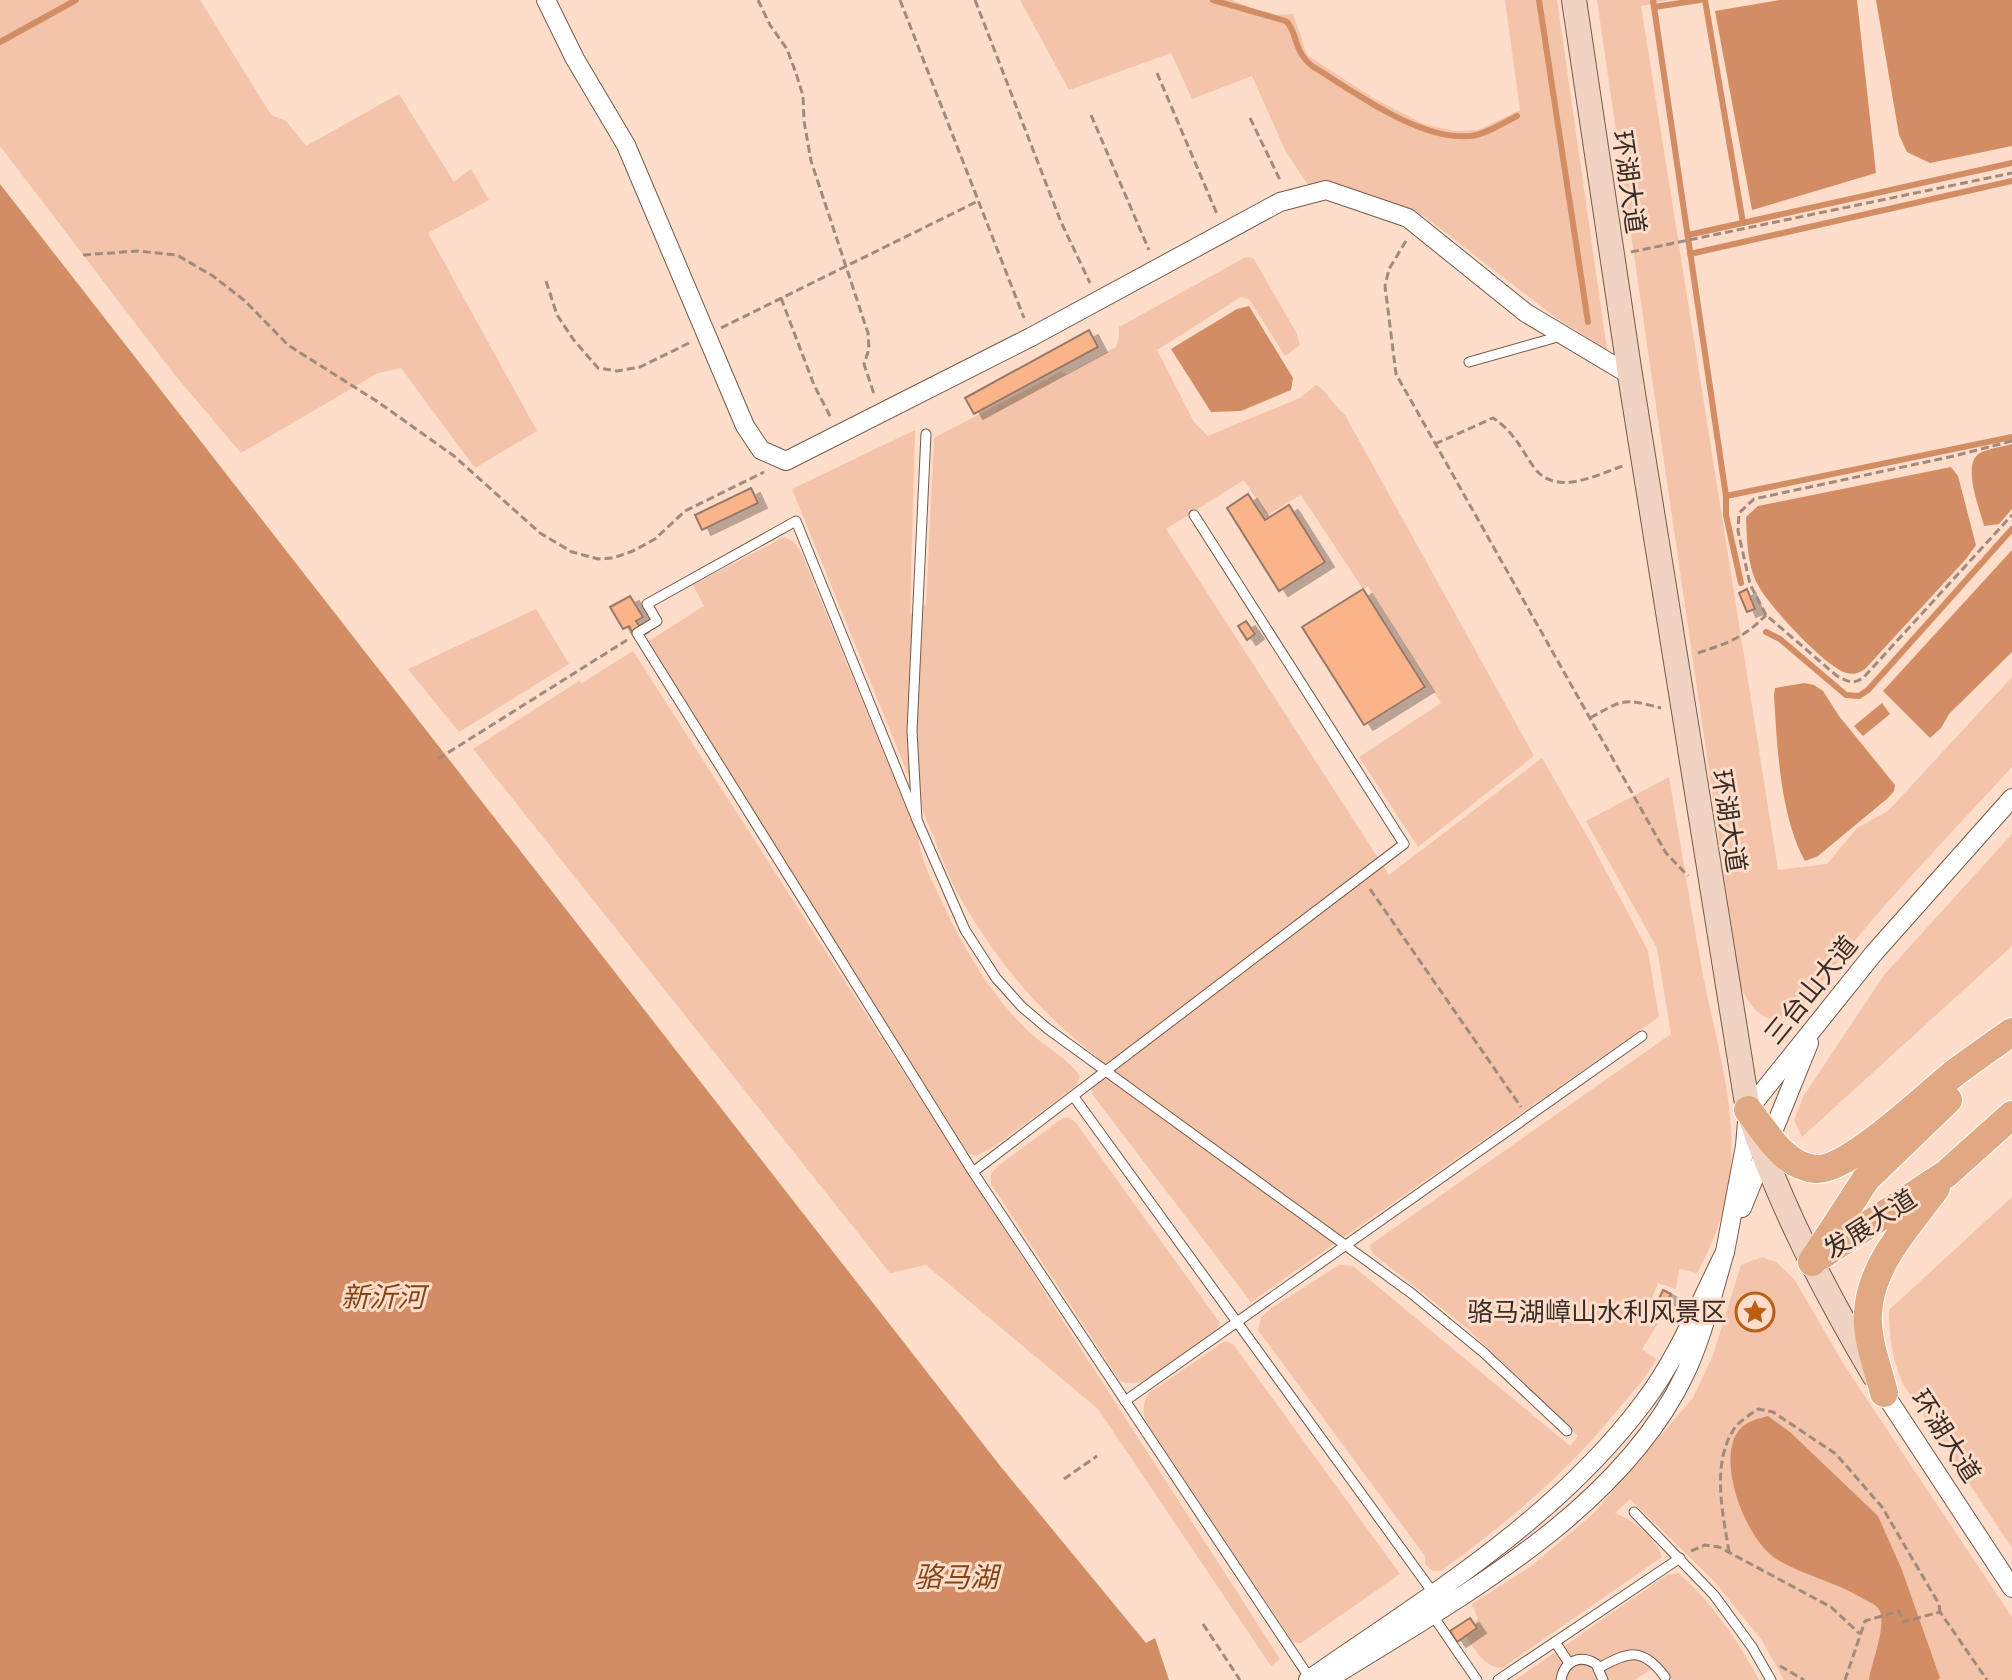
<svg xmlns="http://www.w3.org/2000/svg" width="2012" height="1680" font-family="Lora,'Noto Sans SC',serif">
<style>
.green{fill:#f3c4a9}
.water{fill:#d28d64}
.lines{fill:none;stroke-linecap:round;stroke-linejoin:round}
.stream{stroke:#d28d64;stroke-width:6}
.building{fill:#fbb389;stroke:#967967;stroke-width:2;filter:url(#shadow)}
.service-casing{stroke:#765a4a;stroke-width:11}
.minor-casing{stroke:#765a4a;stroke-width:20}
.secondary-casing{stroke:#765a4a;stroke-width:26}
.primary-casing{stroke:#fff;stroke-width:30}
.path{stroke:#a28a7d;stroke-width:3;stroke-dasharray:8 4;stroke-linecap:butt}
.service{stroke:#fff;stroke-width:9}
.minor{stroke:#fff;stroke-width:18}
.secondary{stroke:#f0d4c1;stroke-width:24}
.primary{stroke:#e0a983;stroke-width:28}
.labels{text-anchor:middle;stroke-width:6;stroke-linejoin:round;paint-order:stroke}
.street-label{font-size:26px;fill:#392d26;stroke:#feddca}
.poi-label{font-size:26px;fill:#392d26;stroke:#feddca;text-anchor:end}
.water-label{font-size:28px;font-style:italic;fill:#844416;stroke:#feddca}
</style>
<defs>
<filter id="shadow"><feDropShadow dx="9" dy="5" stdDeviation="0" flood-color="#0004"/></filter>
</defs>
<rect width="100%" height="100%" fill="#feddca"/>
<!-- green -->
<g class="green">
<path d="M0,0h200l71,115 15,6 20,25 93,-52 55,88 17,-13 18,31 -61,33 109,198 -62,37 -74,-100 -23,5 -137,80 -67,-79 -174,-228z"/>
<path d="M1020,0h212l37,15 24,-1 14,41 66,43 51,26 30,7 24,-1 42,-20 -15,-110h52l50,350 -52,-33 -131,-101 -98,-35 -18,4 -22,-33 -34,-76 -60,23 -21,-46 -102,37z"/>
<path d="M1597,0h72l-28,6 137,864 49,-6 30,-36 31,-17 124,-134v90c-59,64 -120,127 -175,195 -14,18 -35,55 -60,57 -19,2 -31,-20 -37,-35z"/>
<path d="M1246,257l7,1 43,74 4,13 -15,11 -36,-57 -8,-2 -84,53 37,72 14,14 92,-38 16,-13c11,5 18,22 29,30l189,341 -116,91 -59,-90 82,-54 -73,-117 -5,3 -62,-94 -34,20 -23,-35 -78,49 223,346 153,-117 49,85 57,108 11,66 -408,285 -159,-208 4,-38c-63,-49 -104,-101 -143,-171l-161,-396 123,-59 -5,184 16,-10 8,-166 126,-66 7,2 49,-27 3,-9v-11z"/>
<path d="M784,537l10,5 7,10 117,285c3,23 13,42 23,63 23,49 49,94 88,132 17,15 38,26 51,44l-3,9 -82,61 -19,10 -8,-3 -321,-511 57,-36 -11,-21z"/>
<path d="M536,609l33,55 -110,68 -51,-63z"/>
<path d="M633,651l647,1008 -9,7 -173,-257 -172,-144 -36,8 -417,-524 106,-68 3,2z"/>
<path d="M1669,777c11,64 21,129 33,193 22,113 56,194 -5,303l-18,-4 -3,20 -18,-6 -12,30 14,7 -18,29 14,10c-10,20 -26,36 -41,54 -51,63 -109,110 -174,158h-8l-8,-7v-8l-167,-226 3,-12 9,-9 69,-44 14,1 217,180 8,-10 -111,-108 -95,-75 -2,-8 301,-211 -14,-86 -71,-127z"/>
<path d="M2012,834v112l-210,191 -8,-17 9,-23 81,-122z"/>
<path d="M1063,1118h7l6,5 144,200 -4,7 -68,49c-10,4 -17,6 -28,2l-129,-197v-10l7,-8z"/>
<path d="M2012,1197v351l-109,-164c-11,-26 -14,-46 -14,-74z"/>
<path d="M1762,1257l14,5 18,17 52,89 166,249v63h-228l-23,-41 -47,-58 -84,-82 -15,14c18,7 42,25 47,44l-160,111c-18,-1 -27,-18 -36,-32l11,-8 -4,-5 5,-4 -6,-15 58,-37 62,-52 101,-117 20,-43 28,-90z"/>
<path d="M1225,1341l8,3 167,230 -99,69 -8,-1 -147,-220c-4,-12 -3,-19 3,-29z"/>
<path d="M1678,1573c33,28 61,69 81,107h-87l-12,-17 -25,17h-120l152,-105z"/>
</g>
<!-- water -->
<g class="water">
<path d="M1780,0h77l19,173 -124,37 -37,-199z"/>
<path d="M1876,0h136v146l-82,17 -23,-11 -8,-17z"/>
<path d="M0,184l1001,1283 145,176 9,-5 14,42h-1169z"/>
<path d="M1249,306l44,72 -2,12 -50,21 -30,1 -40,-63 66,-40z"/>
<path d="M2012,444v65l-13,15 -15,2c-4,-17 -23,-62 -4,-73 9,-5 23,-6 32,-9z"/>
<path d="M1951,467l7,9 18,69 -10,14 -101,110c-6,4 -11,6 -18,4 -20,-4 -79,-68 -89,-88 -11,-20 -11,-46 -12,-68l12,-11z"/>
<path d="M2012,550v102l-63,62 -8,14 -11,10 -47,-47z"/>
<path d="M1804,683l10,2 9,6 16,25 56,69 -1,6 -6,7 -70,58 -13,5c-25,-45 -28,-116 -31,-166l1,-7z"/>
<path d="M1882,703l8,11 -27,22 -9,-10z"/>
<path d="M1768,1416l22,16 88,84 24,54 38,108 -2,2h-69c2,-17 20,-59 9,-72 -3,-4 -11,-7 -16,-10 -26,-16 -57,-22 -84,-38 -32,-18 -64,-102 -38,-131 7,-8 18,-10 28,-13z"/>
</g>
<g class="lines">
<!-- stream -->
<g class="stream">
<path d="M1213,0c11,4 70,19 74,22 10,9 6,29 25,44 43,26 107,75 159,70 15,-2 32,-13 46,-20"/>
<path d="M1539,0l49,322"/>
<path d="M1653,0l73,496v19l15,68"/>
<path d="M1705,0l38,223"/>
<path d="M1654,7l46,-7"/>
<path d="M0,42l76,-42"/>
<path d="M1688,235l324,-72"/>
<path d="M1690,254l322,-73"/>
<path d="M1726,496l286,-59"/>
<path d="M1766,632l14,7 66,56 13,1 9,-6 144,-161"/>
</g>
</g>
<!-- building -->
<g class="building">
<path d="M1089,330l9,17 -124,67 -9,-16z"/>
<path d="M751,488l7,15 -56,27 -7,-15z"/>
<path d="M1248,494l17,26 24,-15 36,57 -46,29 -52,-83z"/>
<path d="M1363,589l62,98 -61,38 -62,-98z"/>
<path d="M1747,589l8,20 -8,3 -8,-19z"/>
<path d="M630,596l13,21 -7,4 4,6 -8,5 -3,-6 -6,3 -13,-22z"/>
<path d="M1246,621l9,13 -8,6 -9,-14z"/>
<path d="M1663,1290l8,4 -11,23 -8,-4z"/>
<path d="M1470,1618l7,10 -20,14 -7,-11z"/>
</g>
<g class="lines">
<defs>
<g id="service">
<path d="M1469,362l92,-26"/>
<path d="M926,434l-14,297 5,89 48,110 31,48 26,29 26,22 363,264 72,59 84,79"/>
<path d="M917,820l-121,-299 -149,83 10,17 -20,12 336,539 338,508"/>
<path d="M1074,1097l360,497"/>
<path d="M973,1172l431,-328 -210,-329"/>
<path d="M1125,1401l517,-365"/>
<path d="M1634,1512l80,83 38,52 19,33"/>
<path d="M1431,1613l46,67"/>
<path d="M1555,1642l14,21"/>
<path d="M1599,1668c30,-17 44,-21 66,9"/>
<path d="M1498,1680l182,-122"/>
<path d="M1561,1680c3,-19 19,-26 35,-16l7,16"/>
</g>
<g id="minor">
<path d="M546,0l29,59 51,86 119,281 16,24 25,11 245,-124 249,-135 46,-12 82,28 118,95 104,62"/>
<path d="M1742,1208l67,-165"/>
<path d="M1725,1252l20,-106 3,-36 126,-157 138,-155"/>
<path d="M1884,1393l128,195"/>
<path d="M1308,1680c119,-83 248,-160 336,-278 34,-45 56,-100 81,-150 -12,40 -22,84 -40,122 -66,139 -232,227 -358,306"/>
</g>
<path id="secondary" d="M1574,0l56,375 118,735c31,94 76,180 126,265"/>
<g id="primary">
<path d="M1748,1110c18,22 36,57 68,59 32,2 109,-72 136,-94 20,-15 40,-29 60,-43"/>
<path d="M1822,1255l124,-81 66,-59"/>
<path d="M1812,1262l54,-83 82,-79"/>
<path d="M1884,1393c-6,-25 -18,-54 -16,-80 2,-48 41,-88 68,-125"/>
</g>
</defs>
<!-- service casing -->
<use href="#service" class="service-casing"/>
<!-- minor casing -->
<use href="#minor" class="minor-casing"/>
<!-- secondary casing -->
<use href="#secondary" class="secondary-casing"/>
<!-- primary casing -->
<use href="#primary" class="primary-casing"/>
<!-- path -->
<g class="path">
<path d="M758,0l12,25 17,24 9,24 7,23 1,25 7,40 57,172 1,16 -5,15 10,30"/>
<path d="M900,0l124,318"/>
<path d="M975,0l86,222 29,61"/>
<path d="M1157,73l60,141"/>
<path d="M1091,115l58,135"/>
<path d="M1250,118l31,64"/>
<path d="M1406,241l-17,28 -4,17 11,88 253,449 17,30 22,23"/>
<path d="M1631,252l381,-79"/>
<path d="M83,255l54,-4 40,4 36,21 32,25 43,44 90,57 76,54 86,77 32,19 26,7 15,-1 20,-7 22,-12 30,-28 79,-39"/>
<path d="M546,281l11,34 16,24 25,29 19,3 23,-4 49,-24"/>
<path d="M781,298l33,87 16,31"/>
<path d="M721,328l257,-127"/>
<path d="M2012,441l-58,15 -200,43 -15,14 -1,18 12,53 16,31 71,61c11,6 17,9 27,1l148,-162"/>
<path d="M1435,444l58,-26c20,13 27,29 40,48 21,32 64,9 92,-1"/>
<path d="M1698,653c30,-10 46,-15 68,-38"/>
<path d="M1590,718c34,-19 33,-20 71,-10"/>
<path d="M438,759l189,-119"/>
<path d="M1370,889l151,218"/>
<path d="M1064,1479l33,-23"/>
<path d="M1691,1551l14,-6 14,2 112,60 29,27"/>
<path d="M1729,1552c-6,-38 -18,-88 5,-123 5,-8 16,-14 24,-20l15,3 63,42 46,53 57,97 1,8"/>
<path d="M1203,1624l37,56"/>
<path d="M1780,1666l24,14"/>
<path d="M1845,1680l20,-59 34,-10 4,11 37,-10 47,68"/>
</g>
<!-- service -->
<use href="#service" class="service"/>
<!-- minor -->
<use href="#minor" class="minor"/>
<!-- secondary -->
<use href="#secondary" class="secondary"/>
<!-- primary -->
<use href="#primary" class="primary"/>
</g>
<!-- icons -->
<defs>
<symbol id="sight-ring" viewBox="-11 -11 22 22"><circle r="9.5" fill="#feddca" stroke="#bb5d12" stroke-width="1.5"/><path d="M0-6L1.8-2.2L6-1.7L2.9 1.2L3.7 5.4L0 3.3L-3.7 5.4L-2.9 1.2L-6-1.7L-1.8-2.2Z" fill="#bb5d12"/></symbol>
</defs>
<g fill-rule="evenodd">
<use href="#sight-ring" x="1733" y="1290" width="44" height="44"/>
</g>
<g class="labels">
<!-- street labels -->
<g class="street-label">
<text transform="translate(1629 182) rotate(82)" y="9">环湖大道</text>
<text transform="translate(1729 821) rotate(81)" y="9">环湖大道</text>
<text transform="translate(1811 990) rotate(-51)" y="9">三台山大道</text>
<text transform="translate(1870 1224) rotate(-33)" y="9">发展大道</text>
<text transform="translate(1946 1436) rotate(57)" y="9">环湖大道</text>
</g>
<!-- poi labels -->
<g class="poi-label">
<text x="1727" y="1321">骆马湖嶂山水利风景区</text>
</g>
<!-- water labels -->
<g class="water-label">
<text x="383" y="1307">新沂河</text>
<text x="956" y="1587">骆马湖</text>
</g>
</g>
</svg>
